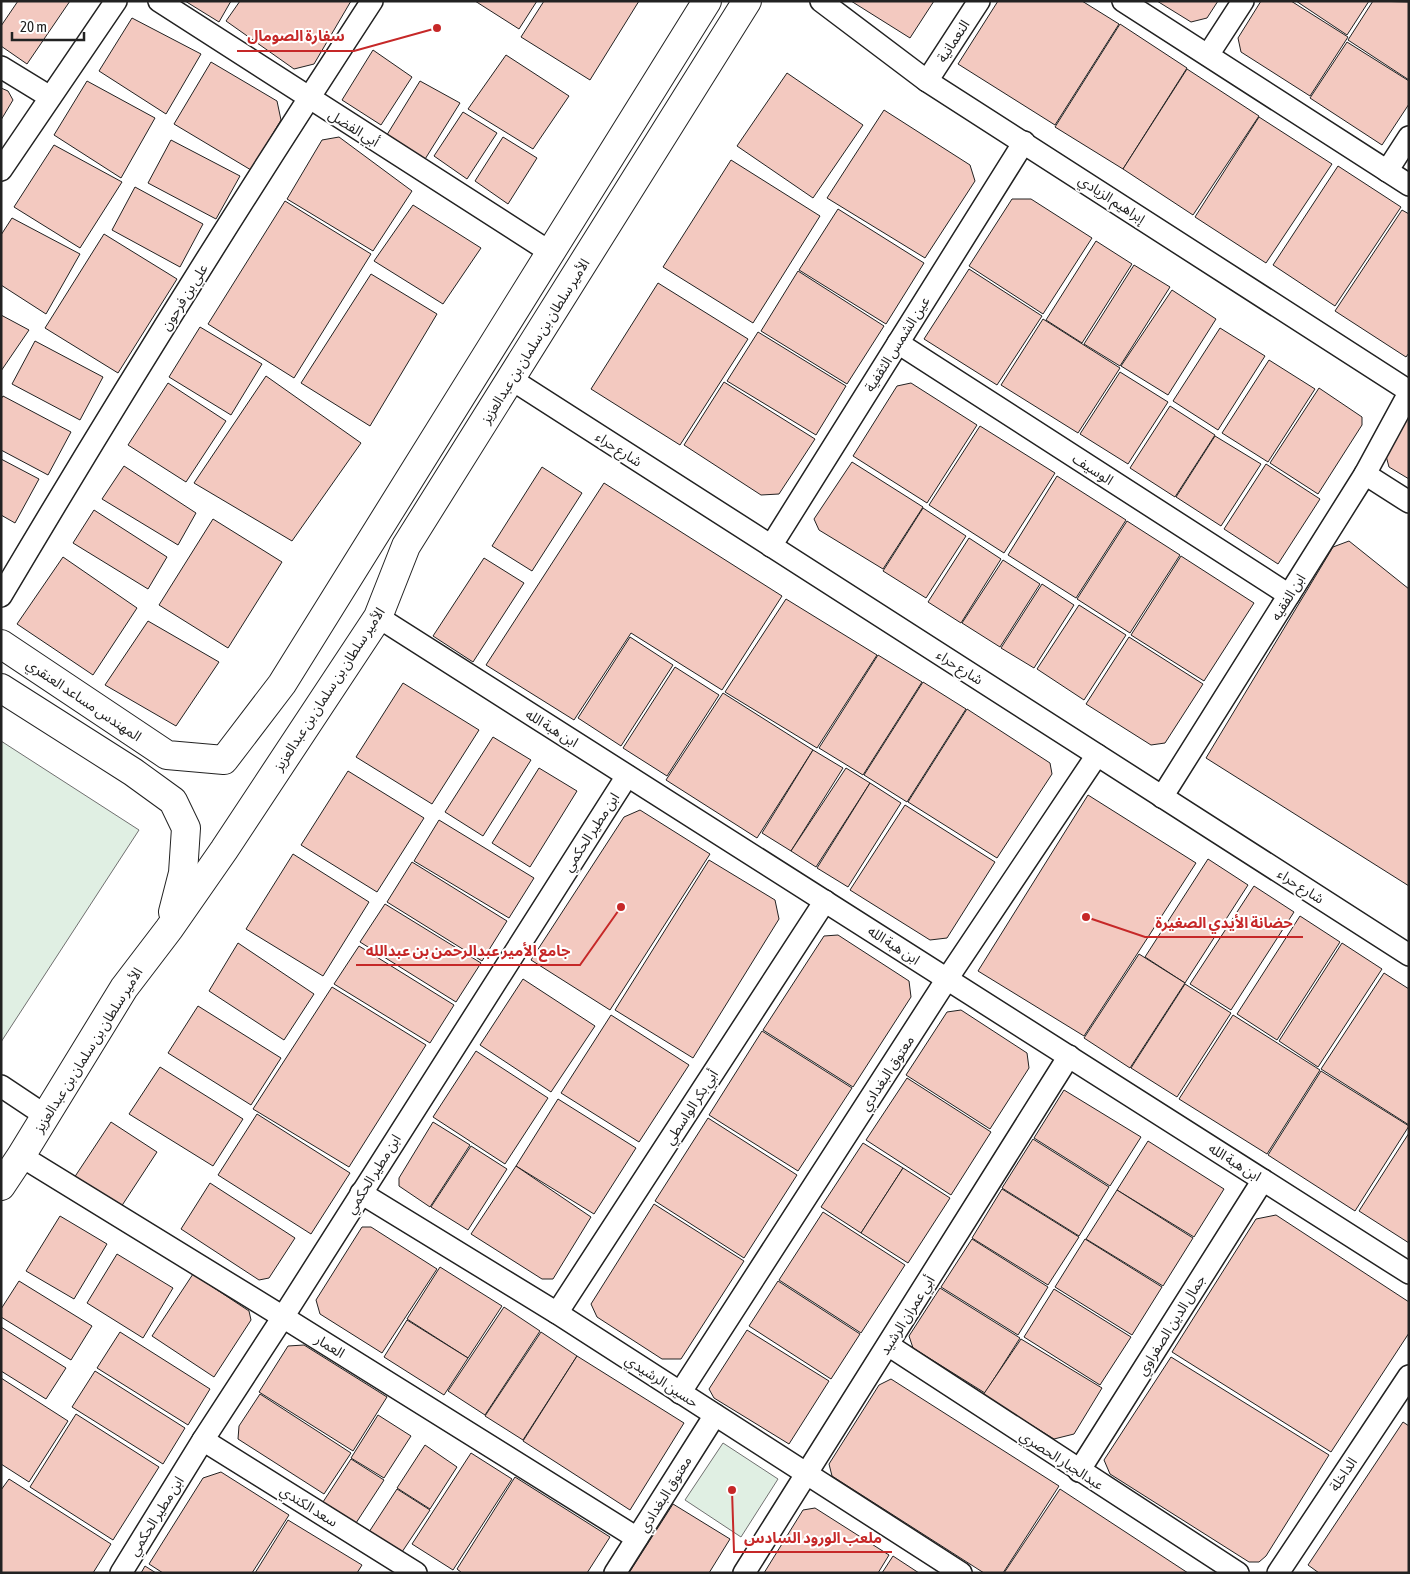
<svg xmlns="http://www.w3.org/2000/svg" width="1410" height="1574" font-family="'Asap Condensed','Noto Sans Arabic',sans-serif">
<style>
.green{fill:#e0efe3;stroke:#6f6f6f}
.building{fill:#f3c9c0;stroke:#222}
.lines{fill:none;stroke-linecap:round;stroke-linejoin:round}
.minor-casing{stroke:#222;stroke-width:24}
.tertiary-casing{stroke:#222;stroke-width:30}
.minor{stroke:#fff;stroke-width:21}
.tertiary{stroke:#fff;stroke-width:28}
.labels{text-anchor:middle;stroke-width:4;stroke-linejoin:round;paint-order:stroke}
.street-label{font-size:14px;fill:#222;stroke:#fff}
.leader{fill:none;stroke:#c62828;stroke-width:2}
.callout-dot{fill:#c62828;stroke:#fff;stroke-width:2}
.callout-label{font-size:15px;text-anchor:middle;font-weight:bold;fill:#c62828;stroke:#fff;stroke-width:4;stroke-linejoin:round;paint-order:stroke}
</style>
<rect width="100%" height="100%" fill="#fff"/>
<!-- green -->
<g class="green">
<path d="M1,741l138,89 -138,212z"/>
<path d="M723,1443l55,36 -37,58 -56,-37z"/>
</g>
<!-- building -->
<g class="building">
<path d="M18,1h52l-43,63 -26,-18v-20z"/>
<path d="M185,1h46l-12,21z"/>
<path d="M240,1h111l-37,63 -20,5 -68,-48z"/>
<path d="M475,1h62l-18,28z"/>
<path d="M544,1h95l-49,79 -69,-43z"/>
<path d="M851,1h83l-24,37z"/>
<path d="M998,1h84l37,23 -64,101 -97,-61z"/>
<path d="M1157,1h61l-11,17 -16,4z"/>
<path d="M1261,1h30l57,36 -38,59 -69,-44 -3,-14z"/>
<path d="M1296,1h73l-22,34z"/>
<path d="M1373,1l36,1v78l-61,-40z"/>
<path d="M132,18l69,36 -35,60 -67,-43z"/>
<path d="M1120,24l67,44 -64,101 -68,-42z"/>
<path d="M1347,42l62,39v23l-27,41 -72,-47z"/>
<path d="M373,50l39,27 -31,48 -39,-25z"/>
<path d="M506,55l63,41 -36,53 -65,-40z"/>
<path d="M211,62l66,39 4,19 -30,50 -77,-46z"/>
<path d="M1187,69l72,47 -66,99 -70,-46z"/>
<path d="M787,73l76,52 -50,73 -76,-52z"/>
<path d="M87,81l68,37 -34,60 -67,-43z"/>
<path d="M420,81l40,22 -38,61 -37,-26z"/>
<path d="M1,88l7,3 5,9 -12,20z"/>
<path d="M884,110l86,55 5,16 -50,77 -98,-60z"/>
<path d="M463,112l34,21 -30,46 -33,-23z"/>
<path d="M1259,117l73,47 -66,99 -71,-46z"/>
<path d="M339,137l73,54 -39,60 -86,-52 35,-59z"/>
<path d="M503,137l34,21 -29,46 -33,-23z"/>
<path d="M171,140l69,36 -24,43 -68,-36z"/>
<path d="M54,145l68,37 -42,66 -66,-41z"/>
<path d="M731,160l89,56 -67,107 -90,-56z"/>
<path d="M1338,166l63,41 -66,99 -62,-41z"/>
<path d="M135,187l68,37 -23,43 -68,-37z"/>
<path d="M1012,199h19l61,39 -49,76 -74,-48z"/>
<path d="M285,201l86,53 -77,124 -86,-54z"/>
<path d="M413,205l68,43 -38,56 -69,-43z"/>
<path d="M838,209l86,54 -38,61 -87,-54z"/>
<path d="M1402,210l7,4v139l-3,4 -71,-46z"/>
<path d="M12,218l68,36 -34,60 -45,-29v-50z"/>
<path d="M104,234l73,45 -59,94 -73,-45z"/>
<path d="M1096,241l36,23 -50,79 -36,-23z"/>
<path d="M1134,265l36,22 -50,79 -36,-22z"/>
<path d="M969,269l73,47 -45,69 -73,-46z"/>
<path d="M798,271l86,55 -37,58 -86,-53z"/>
<path d="M371,274l66,40 -67,112 -69,-43z"/>
<path d="M658,283l90,56 -68,106 -89,-56z"/>
<path d="M1172,290l44,29 -48,76 -47,-29z"/>
<path d="M1,315l28,15 -28,41z"/>
<path d="M1043,319l77,49 -42,65 -77,-48z"/>
<path d="M200,327l62,37 -31,51 -62,-38z"/>
<path d="M1220,328l45,28 -47,74 -45,-29z"/>
<path d="M758,332l88,54 -30,49 -89,-54z"/>
<path d="M35,341l68,36 -23,43 -68,-36z"/>
<path d="M1269,360l46,29 -47,73 -46,-29z"/>
<path d="M1120,372l48,30 -40,62 -48,-30z"/>
<path d="M266,376l95,67 -69,98 -98,-58z"/>
<path d="M724,382l91,57 -36,55 -18,1 -77,-50z"/>
<path d="M168,383l58,38 -40,61 -58,-37z"/>
<path d="M911,383l66,42 -50,78 -74,-47 44,-70z"/>
<path d="M1319,388l43,29v8l-44,69 -48,-31z"/>
<path d="M3,396l68,36 -23,43 -47,-25v-51z"/>
<path d="M1170,406l45,29 -40,62 -45,-29z"/>
<path d="M1409,415v64l-20,-12 -4,-15z"/>
<path d="M980,426l75,47 -51,80 -75,-48z"/>
<path d="M1215,436l46,28 -40,62 -45,-29z"/>
<path d="M1,459l38,20 -24,44 -14,-8z"/>
<path d="M852,462l71,45 -40,62 -64,-39 -5,-11z"/>
<path d="M1266,464l54,35 -42,65 -54,-35z"/>
<path d="M124,466l72,47 -18,32 -76,-46z"/>
<path d="M542,467l40,26 -50,78 -40,-25z"/>
<path d="M1057,476l69,44 -50,78 -68,-43z"/>
<path d="M604,483l178,113 -60,94 -91,-57 -57,87 -88,-55z"/>
<path d="M923,508l43,28 -40,62 -43,-27z"/>
<path d="M94,510l73,47 -19,32 -75,-46z"/>
<path d="M213,519l69,43 -54,86 -69,-43z"/>
<path d="M1127,521l53,34 -50,78 -53,-34z"/>
<path d="M969,538l32,21 -40,64 -33,-21z"/>
<path d="M1349,541l60,48v297l-203,-128 127,-211z"/>
<path d="M1181,556l73,47 -50,78 -73,-46z"/>
<path d="M63,557l74,51 -44,67 -76,-51z"/>
<path d="M484,558l40,25 -51,79 -40,-26z"/>
<path d="M1003,560l37,24 -40,63 -38,-24z"/>
<path d="M1042,584l32,21 -40,63 -33,-20z"/>
<path d="M786,599l91,56 -60,93 -92,-56z"/>
<path d="M1079,605l47,30 -42,65 -47,-31z"/>
<path d="M148,621l71,41 -43,64 -71,-41z"/>
<path d="M630,637l43,28 -52,81 -43,-28z"/>
<path d="M1129,637l74,47 -38,59 -14,2 -65,-41z"/>
<path d="M878,655l44,27 -59,93 -44,-27z"/>
<path d="M675,667l44,28 -52,81 -44,-28z"/>
<path d="M923,682l43,27 -59,93 -43,-27z"/>
<path d="M403,683l76,47 -47,74 -76,-47z"/>
<path d="M723,693l90,57 -56,88 -91,-58z"/>
<path d="M967,709l83,54 2,11 -55,84 -89,-56z"/>
<path d="M493,737l38,23 -48,76 -38,-24z"/>
<path d="M813,750l30,18 -52,83 -29,-18z"/>
<path d="M539,768l38,23 -47,76 -38,-24z"/>
<path d="M846,768l24,15 -54,84 -25,-16z"/>
<path d="M348,771l76,47 -47,74 -76,-47z"/>
<path d="M870,783l31,20 -53,84 -31,-19z"/>
<path d="M1088,795l108,68 -112,173 -106,-65z"/>
<path d="M905,805l90,57 -48,76 -17,2 -80,-50z"/>
<path d="M640,810l70,44 -100,156 -79,-50 93,-143z"/>
<path d="M439,820l95,58 -25,40 -95,-57z"/>
<path d="M293,854l76,48 -46,74 -77,-47z"/>
<path d="M1208,859l40,26 -63,98 -40,-26z"/>
<path d="M709,860l66,40 4,19 -86,139 -78,-48z"/>
<path d="M412,862l95,59 -25,40 -95,-59z"/>
<path d="M1254,886l40,26 -63,98 -41,-26z"/>
<path d="M385,904l96,59 -25,39 -96,-60z"/>
<path d="M1300,916l40,26 -63,98 -40,-26z"/>
<path d="M838,935l71,46 2,16 -58,90 -90,-57 61,-94z"/>
<path d="M238,943l76,51 -30,46 -75,-49z"/>
<path d="M1342,943l40,26 -64,98 -39,-26z"/>
<path d="M359,946l95,59 -24,38 -96,-59z"/>
<path d="M1139,954l46,29 -55,85 -46,-30z"/>
<path d="M1384,973l25,16v136l-88,-56z"/>
<path d="M523,979l72,47 -44,66 -71,-47z"/>
<path d="M1185,984l46,29 -54,84 -46,-29z"/>
<path d="M332,987l94,58 -77,122 -96,-58z"/>
<path d="M198,1006l83,52 -30,47 -83,-52z"/>
<path d="M961,1010l66,43 2,15 -39,61 -84,-54 41,-63z"/>
<path d="M611,1015l78,50 -50,77 -78,-49z"/>
<path d="M1233,1015l87,55 -53,84 -88,-55z"/>
<path d="M762,1031l90,57 -54,83 -89,-56z"/>
<path d="M476,1051l72,47 -43,66 -72,-47z"/>
<path d="M160,1067l83,52 -30,47 -84,-52z"/>
<path d="M1321,1071l88,55 -54,85 -87,-56z"/>
<path d="M907,1078l84,54 -40,63 -85,-55z"/>
<path d="M1064,1090l77,47 -31,49 -76,-48z"/>
<path d="M558,1099l78,49 -42,66 -78,-48z"/>
<path d="M257,1114l93,59 -39,61 -93,-59z"/>
<path d="M708,1118l89,57 -53,83 -89,-57z"/>
<path d="M111,1122l46,30 -36,55 -47,-29z"/>
<path d="M433,1122l37,23 -40,62 -31,-21v-8z"/>
<path d="M1409,1133v110l-50,-32z"/>
<path d="M1033,1139l76,48 -30,49 -77,-48z"/>
<path d="M1148,1141l76,48 -30,48 -77,-47z"/>
<path d="M863,1143l40,25 -42,65 -40,-26z"/>
<path d="M471,1146l36,23 -39,61 -37,-23z"/>
<path d="M516,1166l75,51 -38,62h-11l-71,-45z"/>
<path d="M903,1168l47,30 -42,65 -47,-30z"/>
<path d="M210,1183l85,55 -26,40 -10,2 -78,-51z"/>
<path d="M1002,1189l77,48 -31,48 -76,-47z"/>
<path d="M1117,1190l76,48 -30,48 -77,-47z"/>
<path d="M654,1204l90,57 -63,98h-19l-65,-42 -6,-13z"/>
<path d="M823,1212l82,53 -44,68 -82,-53z"/>
<path d="M1276,1215l133,87v31l-78,119 -159,-100 84,-133z"/>
<path d="M60,1216l47,28 -33,55 -48,-28z"/>
<path d="M362,1227h9l66,42 -55,84 -62,-39 -4,-14z"/>
<path d="M972,1239l76,48 -30,48 -77,-48z"/>
<path d="M1085,1239l77,48 -30,48 -77,-48z"/>
<path d="M117,1254l56,34 -30,50 -56,-35z"/>
<path d="M440,1267l62,39 -34,52 -61,-39z"/>
<path d="M193,1274l56,37 2,9 -37,57 -62,-41z"/>
<path d="M19,1281l73,45 -21,34 -70,-43v-8z"/>
<path d="M778,1281l82,53 -29,45 -82,-53z"/>
<path d="M940,1288l80,50 -35,55 -72,-45 -4,-12z"/>
<path d="M1054,1289l77,48 -31,48 -76,-48z"/>
<path d="M504,1307l36,24 -55,84 -37,-24z"/>
<path d="M407,1320l61,38 -24,37 -60,-38z"/>
<path d="M1,1327l65,41 -20,31 -45,-28z"/>
<path d="M747,1330l82,51 -40,63 -75,-46 -5,-9z"/>
<path d="M120,1332l90,57 -22,36 -91,-57z"/>
<path d="M541,1332l36,24 -54,84 -38,-24z"/>
<path d="M1021,1339l81,49 -28,46 -20,5 -71,-44z"/>
<path d="M304,1345l83,52 -34,54 -94,-59 29,-46z"/>
<path d="M577,1356l107,67 -54,87 -107,-69z"/>
<path d="M1171,1357l158,98 -63,101 -7,6h-10l-139,-88 -6,-14z"/>
<path d="M95,1371l90,57 -22,36 -91,-57z"/>
<path d="M1,1378l67,43 -39,61 -28,-18z"/>
<path d="M891,1379l168,107 -56,87h-19l-152,-97 -3,-12 50,-79z"/>
<path d="M260,1394l91,59 -27,41 -86,-55 1,-13z"/>
<path d="M76,1414l83,53 -46,73 -83,-53z"/>
<path d="M378,1415l33,21 -27,42 -33,-20z"/>
<path d="M1403,1422l6,4v147h-90l-11,-8z"/>
<path d="M425,1445l32,22 -27,42 -33,-21z"/>
<path d="M471,1453l41,26 -59,91 -41,-26z"/>
<path d="M351,1459l33,21 -28,43 -33,-21z"/>
<path d="M221,1472l68,43 -37,58h-89l-14,-9 54,-86z"/>
<path d="M515,1477l95,60 -23,36h-125l-5,-4z"/>
<path d="M9,1479l102,65 -18,29h-92v-83z"/>
<path d="M397,1489l33,21 -28,42 -33,-20z"/>
<path d="M1060,1489l128,84h-184z"/>
<path d="M673,1504l57,35 -21,34h-80z"/>
<path d="M815,1508l74,47 -11,18h-114l39,-63z"/>
<path d="M288,1520l74,45 -5,8h-102z"/>
<path d="M893,1556l26,17h-37z"/>
<path d="M145,1566l11,7h-15z"/>
</g>
<g class="lines">
<defs>
<g id="minor">
<path d="M159,1l391,251"/>
<path d="M821,1l106,80 482,310"/>
<path d="M1123,1l286,184"/>
<path d="M1208,55l35,-54"/>
<path d="M1,67l49,30"/>
<path d="M927,81l52,-80"/>
<path d="M1,170l115,-169"/>
<path d="M1387,171l22,-34"/>
<path d="M898,343l391,252"/>
<path d="M511,379l898,576"/>
<path d="M1365,474l44,28"/>
<path d="M771,546l253,-404"/>
<path d="M1,596c119,-201 243,-399 371,-595"/>
<path d="M378,617l1031,656"/>
<path d="M1162,797l203,-323 44,-81"/>
<path d="M1,1086l45,30"/>
<path d="M21,1156l262,161 354,221"/>
<path d="M361,1193l196,120 404,260"/>
<path d="M557,1313l268,-412"/>
<path d="M888,1345l350,228"/>
<path d="M680,1393l267,-414 150,-224"/>
<path d="M203,1440l213,133"/>
<path d="M1079,1471l184,-291"/>
<path d="M121,1573l82,-133 80,-123 344,-541"/>
<path d="M615,1573l100,-158"/>
<path d="M744,1573l325,-517"/>
<path d="M1278,1573l131,-197"/>
</g>
<g id="tertiary">
<path d="M1,644l166,111 57,5 58,-76 425,-683"/>
<path d="M1,688l132,84 40,29 13,27 -3,45 -10,39"/>
<path d="M1,1186l20,-30 103,-168 45,-59 55,-79 154,-233 28,-71 341,-545"/>
</g>
</defs>
<!-- minor casing -->
<use href="#minor" class="minor-casing"/>
<!-- tertiary casing -->
<use href="#tertiary" class="tertiary-casing"/>
<!-- minor -->
<use href="#minor" class="minor"/>
<!-- tertiary -->
<use href="#tertiary" class="tertiary"/>
</g>
<g class="labels">
<!-- street labels -->
<g class="street-label">
<text transform="translate(953 41) rotate(-57)" y="5">النعمانية</text>
<text transform="translate(354 128) rotate(32)" y="5">أبي الفضل</text>
<text transform="translate(1112 199) rotate(33)" y="5">إبراهيم الزيادي</text>
<text transform="translate(184 297) rotate(-58)" y="5">علي بن فرحون</text>
<text transform="translate(535 341) rotate(-58)" y="5">الأمير سلطان بن سلمان بن عبدالعزيز</text>
<text transform="translate(897 344) rotate(-58)" y="5">عين الشمس الثقفية</text>
<text transform="translate(619 449) rotate(33)" y="5">شارع حراء</text>
<text transform="translate(1093 469) rotate(33)" y="5">الوسيف</text>
<text transform="translate(1288 597) rotate(-58)" y="5">ابن الفقيه</text>
<text transform="translate(960 667) rotate(33)" y="5">شارع حراء</text>
<text transform="translate(329 689) rotate(-57)" y="5">الأمير سلطان بن سلمان بن عبدالعزيز</text>
<text transform="translate(84 700) rotate(34)" y="5">المهندس مساعد العنقري</text>
<text transform="translate(552 728) rotate(32)" y="5">ابن هبة الله</text>
<text transform="translate(591 832) rotate(-57)" y="5">ابن مطير الحكمي</text>
<text transform="translate(1301 886) rotate(33)" y="5">شارع حراء</text>
<text transform="translate(894 945) rotate(33)" y="5">ابن هبة الله</text>
<text transform="translate(88 1050) rotate(-58)" y="5">الأمير سلطان بن سلمان بن عبدالعزيز</text>
<text transform="translate(887 1073) rotate(-57)" y="5">معتوق البغدادي</text>
<text transform="translate(691 1107) rotate(-57)" y="5">أبي بكر الواسطي</text>
<text transform="translate(1235 1162) rotate(32)" y="5">ابن هبة الله</text>
<text transform="translate(373 1174) rotate(-58)" y="5">ابن مطير الحكمي</text>
<text transform="translate(907 1315) rotate(-58)" y="5">أبي عمران الرشيد</text>
<text transform="translate(1171 1325) rotate(-58)" y="5">جمال الدين الصفراوي</text>
<text transform="translate(330 1346) rotate(32)" y="5">العمار</text>
<text transform="translate(662 1381) rotate(33)" y="5">حسين الرشيدي</text>
<text transform="translate(1062 1460) rotate(33)" y="5">عبدالجبار الحصري</text>
<text transform="translate(1343 1474) rotate(-56)" y="5">الداخلة</text>
<text transform="translate(665 1494) rotate(-58)" y="5">معتوق البغدادي</text>
<text transform="translate(309 1506) rotate(32)" y="5">سعد الكندي</text>
<text transform="translate(156 1516) rotate(-58)" y="5">ابن مطير الحكمي</text>
</g>
</g>
<!-- callouts -->
<path class="leader" d="M437 28L354 51H237M1086 917L1145 937H1303M621 907L580 965H356M732 1490L734 1552H892"/>
<g class="callout-dot">
<circle cx="437" cy="28" r="5"/>
<circle cx="1086" cy="917" r="5"/>
<circle cx="621" cy="907" r="5"/>
<circle cx="732" cy="1490" r="5"/>
</g>
<g class="callout-label">
<text x="296" y="41">سفارة الصومال</text>
<text x="1224" y="928">حضانة الأيدي الصغيرة</text>
<text x="468" y="956">جامع الأمير عبدالرحمن بن عبدالله</text>
<text x="813" y="1543">ملعب الورود السادس</text>
</g>
<!-- border -->
<rect width="1410" height="1574" fill="none" stroke="#222222" stroke-width="5"/>
<!-- scale -->
<path d="M12 32v8h72v-8" fill="none" stroke="#222222" stroke-width="2.5"/>
<text x="20" y="32" font-size="15" fill="#222222" stroke="#ffffff" stroke-width="4" paint-order="stroke">20 m</text>
</svg>
